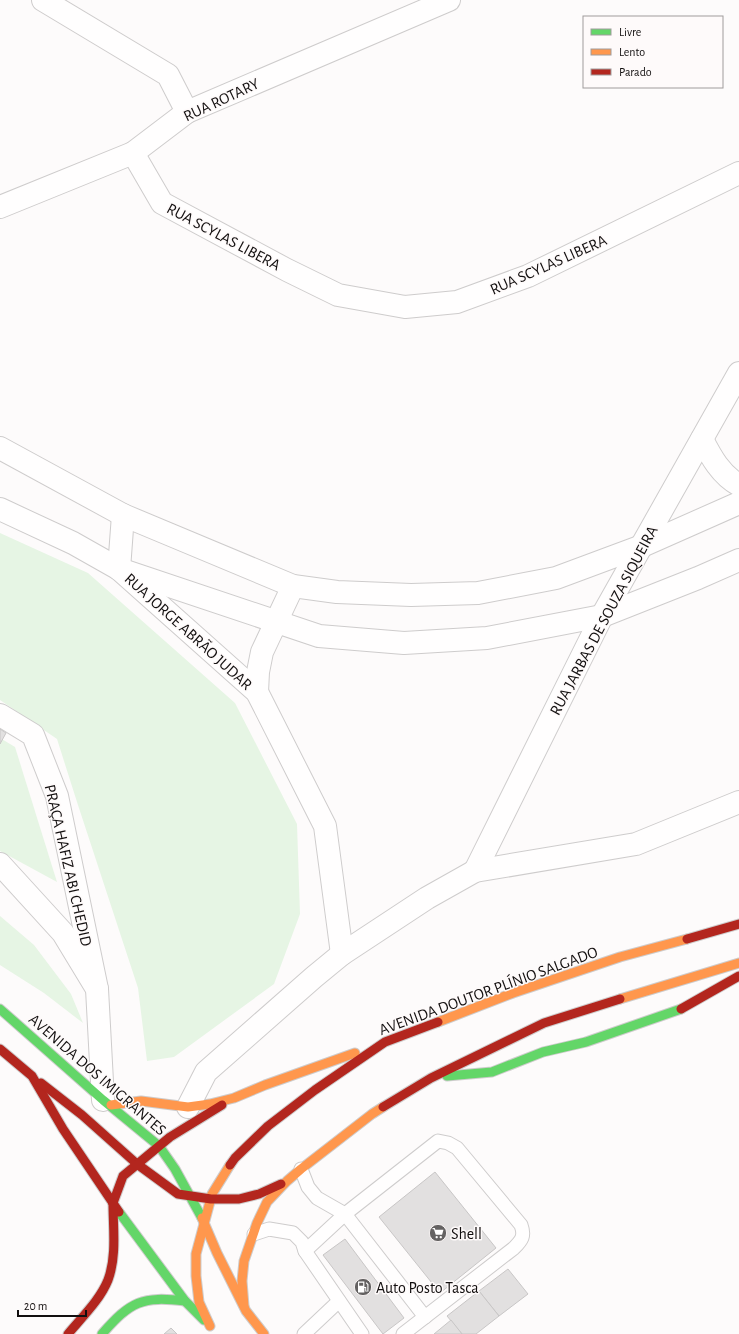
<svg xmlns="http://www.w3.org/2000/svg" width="739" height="1334" font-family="'Alegreya Sans',sans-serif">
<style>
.green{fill:#e6f5e4}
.building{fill:#e2e0e0;stroke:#c8c6c6}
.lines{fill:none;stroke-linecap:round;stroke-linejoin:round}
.lane-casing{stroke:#cecccc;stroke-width:15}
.street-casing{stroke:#cecccc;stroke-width:24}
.fast-casing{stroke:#cecccc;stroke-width:11}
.slow-casing{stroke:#cecccc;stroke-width:11}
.jam-casing{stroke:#cecccc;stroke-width:11}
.lane{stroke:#fffefe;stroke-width:13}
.street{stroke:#fffefe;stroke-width:22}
.fast{stroke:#63d668;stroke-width:9}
.slow{stroke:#ff974d;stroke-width:9}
.jam{stroke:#b3261e;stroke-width:9}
.labels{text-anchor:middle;stroke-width:3;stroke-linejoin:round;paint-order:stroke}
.street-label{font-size:16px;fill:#120f0f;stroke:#fefafa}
.poi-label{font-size:16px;fill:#120f0f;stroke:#fefafa;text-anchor:start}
</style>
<rect width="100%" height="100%" fill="#fdfbfb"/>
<!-- green -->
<g class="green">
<path d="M0,533l88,40 147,130 62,121 3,90 -26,70 -100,73 -27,4 -9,-73 -61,-186 -20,-63 -57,-39z"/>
<path d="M0,738l15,9 42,135 -57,-31z"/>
<path d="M0,916l34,29 37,49 12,29 -39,-30 -44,-28z"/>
</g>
<!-- building -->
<g class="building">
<path d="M0,729l6,4 -6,11z"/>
<path d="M435,1172l61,76 -56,45 -61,-76z"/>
<path d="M345,1239l59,79 -21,16 -60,-79z"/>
<path d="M508,1269l20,25 -29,22 -20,-25z"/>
<path d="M479,1291l20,25 -23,18h-14l-15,-18z"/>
<path d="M451,1320l11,14h-28z"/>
<path d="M171,1328l6,6h-13z"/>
</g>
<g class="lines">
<defs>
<g id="lane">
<path d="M301,1169l7,18 9,11 28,16 80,103"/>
<path d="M254,1234l15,-5 24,4 9,9 3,9 57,83"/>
<path d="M305,1251l40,-37 93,-73 10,2 9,5 64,77c4,11 1,15 -7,23l-111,86"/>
<path d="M304,1334l35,-33"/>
</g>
<g id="street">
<path d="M43,0l125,75 19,37"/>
<path d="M133,153l29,50 125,67 51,25 67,12 52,-5 71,-26 211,-103"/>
<path d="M0,207l133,-54 54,-41 262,-112"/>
<path d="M702,439c9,18 19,36 37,46"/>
<path d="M0,448l123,67 170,71 44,6 74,3 67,-2 78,-15 86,-32 97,-43"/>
<path d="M0,509l73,34 46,26 138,123 68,134 17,128"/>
<path d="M119,569l200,67 85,7 83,-5 115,-22 96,-38 41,-18"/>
<path d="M119,569l4,-54"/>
<path d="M257,692l1,-20 4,-20 31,-66"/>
<path d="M0,715l33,20 24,61 40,193"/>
<path d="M0,864l63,69 34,56 6,111"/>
<path d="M475,871l127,-255 137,-243"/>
<path d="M188,1107l18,-35 108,-95 28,-23 85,-56 48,-27 161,-27 103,-42"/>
</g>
<g id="fast">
<path d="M0,1009l103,91 56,46 16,23 27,49"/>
<path d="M447,1076l45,-4 51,-20 43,-10 95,-33"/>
<path d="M119,1212l66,89 19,19"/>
<path d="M102,1334c29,-33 40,-38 83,-33"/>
</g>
<g id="slow">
<path d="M620,999l119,-36"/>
<path d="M438,1022l75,-29 107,-36 67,-18"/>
<path d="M111,1105l30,-4 47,6 22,-3 24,-6 31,-13 90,-32"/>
<path d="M202,1218l15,35 29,58 18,23"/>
<path d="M244,1306l-2,-25 2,-20 13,-38 10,-21 20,-21 14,-12 71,-55 11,-7"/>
<path d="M210,1326l-11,-24 -3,-26v-22l16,-60 18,-29"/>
</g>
<g id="jam">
<path d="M687,939l52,-15"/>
<path d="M681,1009l58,-33"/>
<path d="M0,1049l32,27 31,53 56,83"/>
<path d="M41,1083l41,32 55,49 41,30 33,5h28l20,-5 22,-10"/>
<path d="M383,1107l48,-29 113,-55 76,-24"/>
<path d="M230,1165l5,-7 33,-32 47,-36 70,-48 53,-20"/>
<path d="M113,1203l10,-27 47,-39 52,-32"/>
<path d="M68,1334c14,-17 32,-34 40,-54 9,-24 5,-52 5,-77"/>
</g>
</defs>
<!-- lane casing -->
<use href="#lane" class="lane-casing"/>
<!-- street casing -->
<use href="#street" class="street-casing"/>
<!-- fast casing -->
<use href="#fast" class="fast-casing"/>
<!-- slow casing -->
<use href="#slow" class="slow-casing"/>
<!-- jam casing -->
<use href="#jam" class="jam-casing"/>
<!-- lane -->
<use href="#lane" class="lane"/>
<!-- street -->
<use href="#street" class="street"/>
<!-- fast -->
<use href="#fast" class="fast"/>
<!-- slow -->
<use href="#slow" class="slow"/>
<!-- jam -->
<use href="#jam" class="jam"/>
</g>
<!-- icons -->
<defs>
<symbol id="supermarket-disc" viewBox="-11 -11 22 22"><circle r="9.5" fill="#646262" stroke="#fefafa"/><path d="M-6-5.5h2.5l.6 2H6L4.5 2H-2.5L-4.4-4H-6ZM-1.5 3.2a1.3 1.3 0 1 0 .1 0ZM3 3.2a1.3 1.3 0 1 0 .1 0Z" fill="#fff"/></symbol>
<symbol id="fuel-disc" viewBox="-11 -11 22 22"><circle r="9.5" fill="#646262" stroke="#fefafa"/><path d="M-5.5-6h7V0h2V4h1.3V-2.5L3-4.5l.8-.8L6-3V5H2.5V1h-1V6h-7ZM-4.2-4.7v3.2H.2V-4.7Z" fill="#fff"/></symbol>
</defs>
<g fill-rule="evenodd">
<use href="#supermarket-disc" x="428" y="1223" width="20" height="20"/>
<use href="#fuel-disc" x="353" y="1277" width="20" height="20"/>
</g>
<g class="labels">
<!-- street labels -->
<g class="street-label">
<text transform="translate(221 99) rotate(-25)" y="6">RUA ROTARY</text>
<text transform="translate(224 236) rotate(28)" y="6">RUA SCYLAS LIBERA</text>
<text transform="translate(548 264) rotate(-24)" y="6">RUA SCYLAS LIBERA</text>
<text transform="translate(603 620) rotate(-62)" y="6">RUA JARBAS DE SOUZA SIQUEIRA</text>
<text transform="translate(189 631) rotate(42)" y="6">RUA JORGE ABRÃO JUDAR</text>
<text transform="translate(69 865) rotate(77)" y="6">PRAÇA HAFIZ ABI CHEDID</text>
<text transform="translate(488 990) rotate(-20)" y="6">AVENIDA DOUTOR PLÍNIO SALGADO</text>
<text transform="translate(98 1074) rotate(41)" y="6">AVENIDA DOS IMIGRANTES</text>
</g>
<!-- poi labels -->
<g class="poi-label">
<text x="451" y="1239">Shell</text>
<text x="376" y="1293">Auto Posto Tasca</text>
</g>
</g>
<!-- legend -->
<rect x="583" y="16" width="140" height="72" fill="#fefafa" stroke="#a09c9c"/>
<rect x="591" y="29" width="20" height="6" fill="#63d668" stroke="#a09c9c"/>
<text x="619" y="36" font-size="12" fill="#120f0f">Livre</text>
<rect x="591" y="49" width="20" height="6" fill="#ff974d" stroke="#a09c9c"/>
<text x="619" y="56" font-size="12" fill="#120f0f">Lento</text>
<rect x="591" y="69" width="20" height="6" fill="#b3261e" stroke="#a09c9c"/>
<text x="619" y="76" font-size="12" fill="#120f0f">Parado</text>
<!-- scale -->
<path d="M18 1310v6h68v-6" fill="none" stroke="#120f0f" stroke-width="2"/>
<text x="24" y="1310" font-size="12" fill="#120f0f" stroke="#fefafa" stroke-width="3" paint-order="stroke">20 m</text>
</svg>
